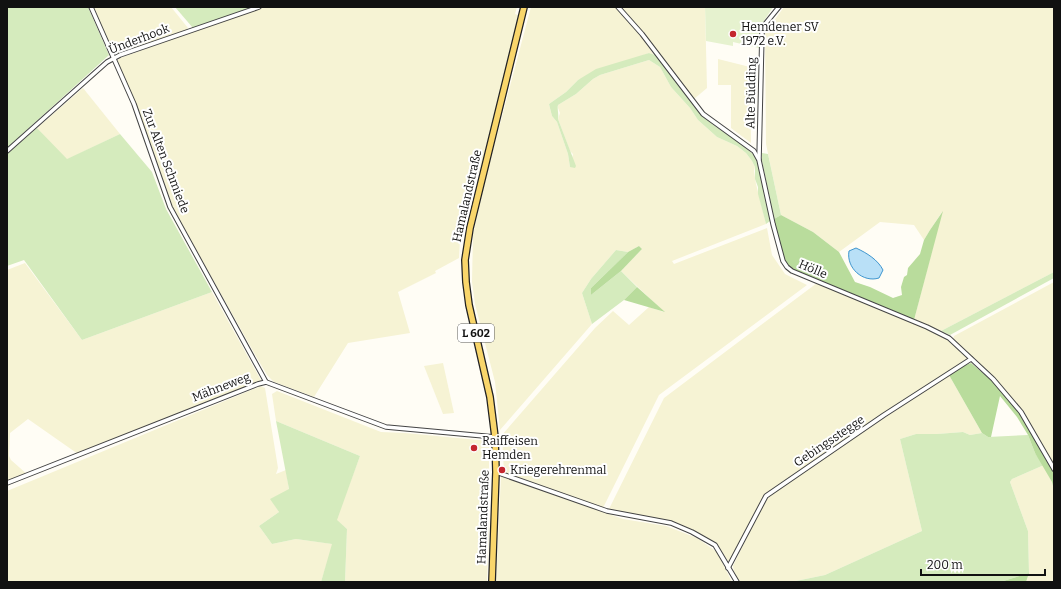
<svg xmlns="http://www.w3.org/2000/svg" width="1061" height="589" font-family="Bitter,serif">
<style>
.farmland{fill:#f6f3d4}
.green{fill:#d5ebbd}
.forest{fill:#b9dc9c}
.pitch{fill:#e6f2cf}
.water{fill:#b9e0f7;stroke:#3f96cf}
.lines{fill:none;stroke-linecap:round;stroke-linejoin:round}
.street-casing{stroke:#444;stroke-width:5.5}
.primary-casing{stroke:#222;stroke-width:8}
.street{stroke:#fff;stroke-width:3.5}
.primary{stroke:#f9d66b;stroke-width:5.5}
.poi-dot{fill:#c4262e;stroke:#fff;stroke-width:1.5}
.labels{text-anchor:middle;stroke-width:4;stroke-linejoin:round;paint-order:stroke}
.shield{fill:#fff;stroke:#585858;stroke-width:1}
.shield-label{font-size:11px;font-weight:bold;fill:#111}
.poi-label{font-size:12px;fill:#111;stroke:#fff;text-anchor:start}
.street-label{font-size:12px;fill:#111;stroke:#fff}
</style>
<rect width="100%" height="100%" fill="#fffdf5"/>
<!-- farmland -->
<g class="farmland">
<path d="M94,7h77l17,21 -2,3 -69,23h-4z"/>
<path d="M265,7h252l-2,7 3,1 -5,27 -29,113 -16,53 -8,32 -1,18 -24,13 1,2 -38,19 12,41 -62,10 -34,54 -40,-15 -7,-7 -10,-17 -85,-151 -19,-53 -3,-2 -12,-41 -21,-50 3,-3 80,-29z"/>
<path d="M531,7h85l25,29 13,19 -5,-2 -71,27 -12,12 -17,12 3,12 5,6 11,32 2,13 3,-13 -3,-3 -12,-32 2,-6 -2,-5v-3l18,-11 17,-15 7,-4 49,-15 11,7 11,20 19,21 8,12 19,17 20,9 9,7 6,8 3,6 -1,4 2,13 10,40 -94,37 2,3 93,-36 5,27 13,19 22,11 -148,110 -56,113 -99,-35 -2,-38 93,-107 18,-17 16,14 20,-18 15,5 -43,-41 21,-22 -3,-3 -11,6 -12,-2 -25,29 -9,14 10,31 -92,106 -5,-48 -20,-78 -3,-22 1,-48 14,-61z"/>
<path d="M621,7h84l2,81 -13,11 -51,-66z"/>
<path d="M784,7h270v265l-113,59 -27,-11 28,-108 -12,18 -6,10 -10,-15 -34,-3 -41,30 -26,-20 -32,-17 -15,-71 -1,-111z"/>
<path d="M718,59l32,8 1,76 -20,-15v-43h-13z"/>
<path d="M83,88l37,46 -54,26 -29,-32z"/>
<path d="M25,263l57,77 130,-48 50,90 -184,72 -50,-35 -18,14 -1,23 2,4 17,15 -21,8v-213z"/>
<path d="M1054,282v185l-33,-57 -17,-22 -51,-49 1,-3z"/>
<path d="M817,283l118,49 13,8 19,17v2l-203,138 -33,63 -3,1 -11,-17 -45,-22 -63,-13 55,-111z"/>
<path d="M443,363l11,50 -11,1 -19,-48z"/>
<path d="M949,375l33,58 -12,2 -7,-3 -26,2h-21l-16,5 22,92 -97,44 -34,7h-52l-5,-10 -1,-6 32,-66 8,-8z"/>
<path d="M261,386l4,2 13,80 -2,6 10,-4 3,20 -18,9 8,13 -20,14 13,18 24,-5 37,5 -12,38h-314v-91z"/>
<path d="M277,391l104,41 24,1 84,8v94l-2,47h-142l2,-53 -11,-9 24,-64 -84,-35 -4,-27z"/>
<path d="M1044,465l8,17 2,8v92h-28l3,-9 -1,-42 -18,-49 2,-3z"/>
<path d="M501,476l122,43 43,7 31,12 20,14 15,30h-236z"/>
</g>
<!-- green -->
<g class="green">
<path d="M7,7h81l21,48 -102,93z"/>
<path d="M175,7h80l-62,21z"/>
<path d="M649,53l6,2 46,60 15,12 23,15 15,13 3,6 3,11 10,49 -4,3 -8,-30v-7l-3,-8v-12l-3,-6 -6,-8 -9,-7 -20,-9 -19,-17 -8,-12 -19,-21 -11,-20 -11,-7 -49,15 -7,4 -17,15 -18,11c-1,4 1,9 0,14l18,47 -1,2 -5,-1 -2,-13 -11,-32 -5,-6 -3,-12 17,-12 12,-12 18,-11z"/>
<path d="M37,128l30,31 53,-25 32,38 14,37 46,83 -130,48 -58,-80 -17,6v-112z"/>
<path d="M762,153l6,1 13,61 -7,4 -12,-58z"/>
<path d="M616,250l12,2 -37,36v7l30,-24 16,16 -13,13 -32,24 -10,-31 9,-14z"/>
<path d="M1054,272v6l-104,57 -9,-4z"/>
<path d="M276,421l84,35 -23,64 10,9 -2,53h-24l11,-38 -36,-5 -24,5 -13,-18 20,-14 -9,-13 19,-10z"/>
<path d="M963,432l7,3 12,-2 6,4 40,-2 7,18 9,12 -32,14 -2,3 18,49 1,42 -29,9h-209l34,-7 97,-44 -22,-92 16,-5h21z"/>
</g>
<!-- forest -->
<g class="forest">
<path d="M943,211l-29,109 -121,-51 -5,-4 -4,-5 -10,-41 7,-4 32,17 26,20 16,30 15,5 23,11 9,-3 -1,-8 3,-10 3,-2 1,-7 12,-14 4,-14 6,-10z"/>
<path d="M639,246l3,3 -21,22 -30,24v-7l37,-36z"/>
<path d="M637,287l28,25 -41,-12z"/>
<path d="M971,363l20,17 29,33 34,59v18l-2,-8 -17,-29 -7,-18 -11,-18 -17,-21 -9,41h-3l-6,-4 -33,-58 17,-10z"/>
<path d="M1029,573l-3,9h-26z"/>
</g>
<!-- pitch -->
<path class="pitch" d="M705,7h68l-13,20 -1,21 -26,-6v4l-27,-5z"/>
<!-- water -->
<path class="water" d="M856,248c11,5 22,12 27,22l-4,8c-16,5 -33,-10 -30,-27z"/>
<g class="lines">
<defs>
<g id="street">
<path d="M91,7l43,97 36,103 96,175"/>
<path d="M618,7l24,27 61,80 51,37 5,9 14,64 10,37 4,6 5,4 135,56 22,11 44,41 28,33 33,57"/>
<path d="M7,151l100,-89 13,-7 139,-48"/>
<path d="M759,159l3,-127 4,-9 13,-16"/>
<path d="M496,472l111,39 64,12 21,9 23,13 22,37"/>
<path d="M7,483l251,-99 8,-2 120,45 109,10"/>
<path d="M728,568l38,-72 118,-81 87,-56"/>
</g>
<path id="primary" d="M492,582l4,-110 -1,-35 -5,-40 -21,-92 -3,-23 -1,-22 5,-32 54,-221"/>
</defs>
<!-- street casing -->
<use href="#street" class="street-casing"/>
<!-- primary casing -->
<use href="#primary" class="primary-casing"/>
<!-- street -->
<use href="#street" class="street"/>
<!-- primary -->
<use href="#primary" class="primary"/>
</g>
<!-- markers -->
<g class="poi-dot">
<circle cx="733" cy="34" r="4"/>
<circle cx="474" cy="448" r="4"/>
<circle cx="502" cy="470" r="4"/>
</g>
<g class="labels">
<!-- shield labels -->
<rect class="shield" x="458" y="324" width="36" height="18" rx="3"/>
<g class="shield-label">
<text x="476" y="337">L 602</text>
</g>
<!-- poi labels -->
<g class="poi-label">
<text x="741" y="31">Hemdener SV<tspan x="741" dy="14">1972 e.V.</tspan></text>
<text x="482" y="445">Raiffeisen<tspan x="482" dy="14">Hemden</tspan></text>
<text x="510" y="474">Kriegerehrenmal</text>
</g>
<!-- street labels -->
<g class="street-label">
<text transform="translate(139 39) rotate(-21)" y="4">Ünderhook</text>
<text transform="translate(751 93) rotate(-89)" y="4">Alte Büdding</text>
<text transform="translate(166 161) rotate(69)" y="4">Zur Alten Schmiede</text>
<text transform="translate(467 196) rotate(-77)" y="4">Hamalandstraße</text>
<text transform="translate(813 269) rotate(23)" y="4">Hölle</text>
<text transform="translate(221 387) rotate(-21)" y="4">Mähneweg</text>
<text transform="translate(829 441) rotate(-34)" y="4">Gebingsstegge</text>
<text transform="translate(483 517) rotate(-88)" y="4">Hamalandstraße</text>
</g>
</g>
<!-- border -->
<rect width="1061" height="589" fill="none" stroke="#111111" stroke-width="16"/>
<!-- scale -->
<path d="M921 569v6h124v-6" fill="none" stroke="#111111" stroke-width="2"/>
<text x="927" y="569" font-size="12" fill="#111111" stroke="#ffffff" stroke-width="3" paint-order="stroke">200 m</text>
</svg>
